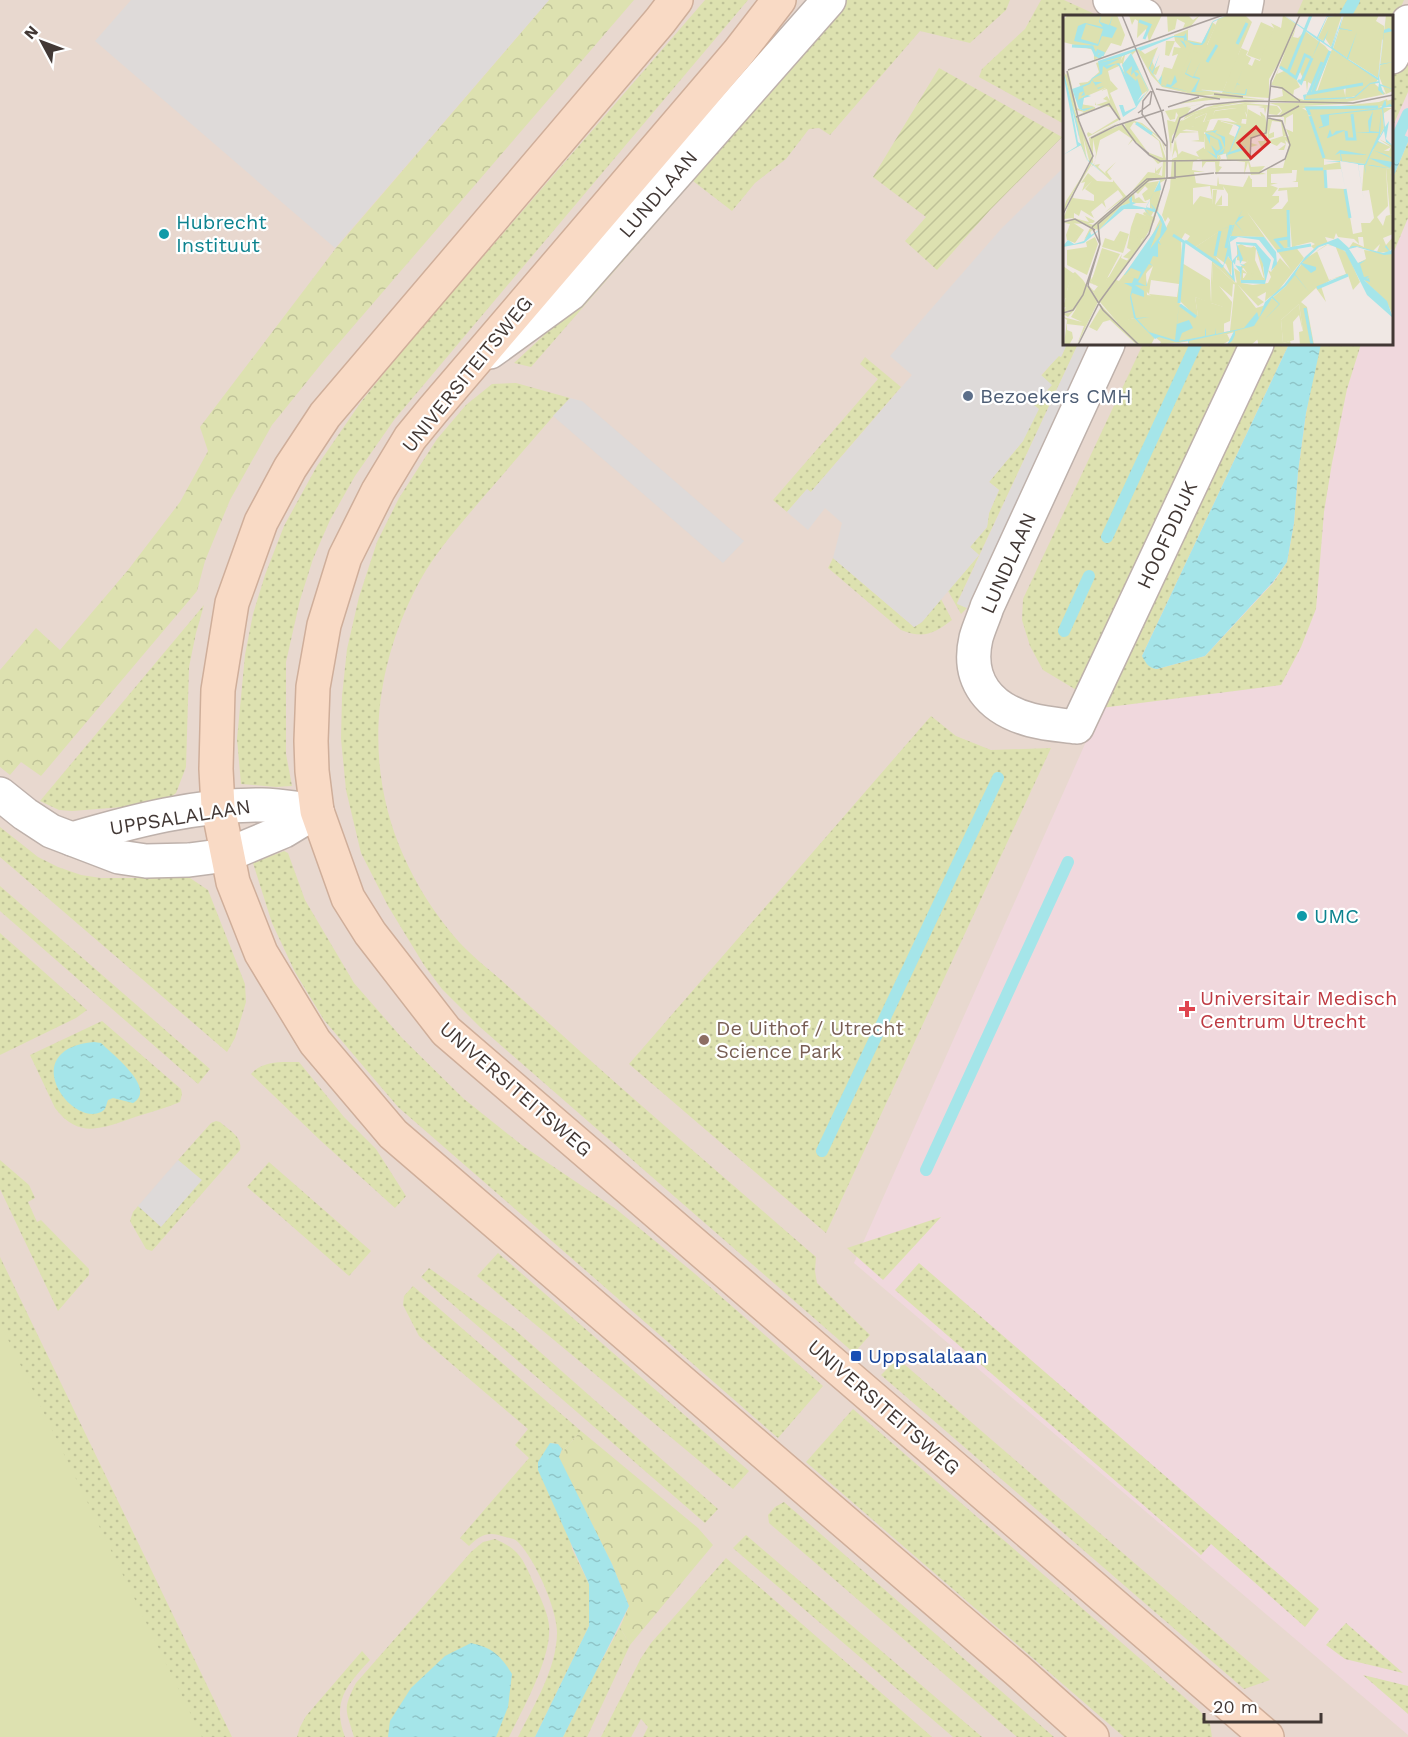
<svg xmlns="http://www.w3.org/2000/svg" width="1408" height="1737" font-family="'Work Sans',sans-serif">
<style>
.education{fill:#e8d8cf;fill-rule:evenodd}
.medical{fill:#f0d8dd}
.grass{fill:url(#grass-dots)}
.forest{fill:url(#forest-crowns)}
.garden{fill:url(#garden-furrows)}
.pitch{fill:#dde1b0}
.parking{fill:#dedad9}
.water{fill:url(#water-ripples)}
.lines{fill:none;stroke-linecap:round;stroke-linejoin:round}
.stream{stroke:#a5e5e9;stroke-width:12}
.minor-casing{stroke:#beb1ab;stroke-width:36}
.secondary-casing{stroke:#cfae9a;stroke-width:36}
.minor{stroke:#fff;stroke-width:33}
.secondary{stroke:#f9dac5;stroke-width:33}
.culture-dot{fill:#0f9aa8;stroke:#fff;stroke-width:2}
.service-dot{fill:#5c6f8a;stroke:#fff;stroke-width:2}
.health-dot{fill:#e0444e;stroke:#fff;stroke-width:2}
.education-dot{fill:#8d6e63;stroke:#fff;stroke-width:2}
.transit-dot{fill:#1a4fb4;stroke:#fff;stroke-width:2}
.labels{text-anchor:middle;stroke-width:4.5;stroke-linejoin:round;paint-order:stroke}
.street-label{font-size:20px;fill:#423835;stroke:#fff}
.culture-label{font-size:20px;fill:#0d838f;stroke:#fff;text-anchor:start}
.service-label{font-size:20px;fill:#4e5e75;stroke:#fff;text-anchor:start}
.health-label{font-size:20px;fill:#be3a42;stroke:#fff;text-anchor:start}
.education-label{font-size:20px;fill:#785e54;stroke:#fff;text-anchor:start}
.transit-label{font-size:20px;fill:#164399;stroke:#fff;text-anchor:start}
.inset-river{fill:none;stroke:#a5e5e9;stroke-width:3}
.inset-road{fill:none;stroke:#aaa29e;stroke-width:1.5}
.view{fill:#d62828;fill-opacity:0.15;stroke:#d62828;stroke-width:3}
.inset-edge{fill:none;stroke:#423835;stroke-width:3}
</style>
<defs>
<pattern id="grass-dots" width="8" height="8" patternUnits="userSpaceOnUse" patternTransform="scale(1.5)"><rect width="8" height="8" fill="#dde1b0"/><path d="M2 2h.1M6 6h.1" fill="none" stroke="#bfc298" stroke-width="1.8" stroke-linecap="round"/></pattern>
<pattern id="forest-crowns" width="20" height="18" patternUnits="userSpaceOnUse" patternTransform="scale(1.5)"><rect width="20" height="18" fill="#dde1b0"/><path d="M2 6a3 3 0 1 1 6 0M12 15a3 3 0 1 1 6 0" fill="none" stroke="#bfc298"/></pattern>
<pattern id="garden-furrows" width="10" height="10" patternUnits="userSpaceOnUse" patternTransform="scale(1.5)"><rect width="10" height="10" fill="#dde1b0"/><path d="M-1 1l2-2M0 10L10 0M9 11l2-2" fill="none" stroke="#bfc298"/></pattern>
<pattern id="water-ripples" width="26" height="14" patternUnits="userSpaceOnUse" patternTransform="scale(1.5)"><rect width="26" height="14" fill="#a5e5e9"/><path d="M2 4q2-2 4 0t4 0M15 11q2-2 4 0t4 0" fill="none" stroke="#8fc5c8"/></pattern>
</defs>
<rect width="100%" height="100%" fill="#f0e8e4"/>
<!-- education -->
<path class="education" d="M0,0h1408v1737h-1408zM1064,16h328v328h-328z"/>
<!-- medical -->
<path class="medical" d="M1408,54v1681l-554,-472 247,-555 170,-364h121v-256z"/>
<!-- grass -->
<g class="grass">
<path d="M705,0h43l-354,420 -39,56 -25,44 -17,39 -13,41 -14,62v92l6,32 -16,1 -35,-3 -4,-45 8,-84 8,-41 12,-39 19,-49 33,-60 44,-64 49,-61z"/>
<path d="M841,0h169l-4,10 -36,33 -50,-12 -90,104 -11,-7 -10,1 -23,30 -31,24 -23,28 -39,-30 -162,186 -17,-4 41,-38z"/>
<path d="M1041,0h23l35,16h-35v108l-85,-47 3,-8 43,-40z"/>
<path d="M1303,0h101l-12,27v-11h-96z"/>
<path d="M1408,44v48l-16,36v-48z"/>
<path d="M1408,142v76l-16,38v-76z"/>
<path d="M1067,344h11l-121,259 10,5 -6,6 -13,-23 31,-36 -9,-8 17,-20 2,-14 10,-23 -10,-8 34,-41 11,-36 17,-20 -10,-9 18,-21 2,2z"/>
<path d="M1143,344h99l-164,347 -35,-21 -13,-24 -8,-26 1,-21z"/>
<path d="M1270,344h19l-147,312 11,12 4,1 48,-13 68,-73 14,-21 7,-39 4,-51 8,-59 12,-64 3,-5h40l-14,45 -15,74 -8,49 -8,97 -15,38 -20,38 -180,23z"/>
<path d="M865,357l36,30 -91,106 -4,-3 -19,22 -14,-12 105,-121 -18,-15z"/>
<path d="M516,383l54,15c-29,31 -56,64 -84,96 -26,31 -54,61 -72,98 -60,121 -44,248 45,350 12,13 27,25 41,37 27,25 55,49 82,74 77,69 156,136 234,204l-1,14 2,12 53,52 -16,18 -374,-326 -38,-38 -18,-24 -36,-59 -27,-53 -15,-63 -5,-51 1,-43 5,-47 12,-52 18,-55 22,-44 38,-59 29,-34 26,-21z"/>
<path d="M833,558l81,69 8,-5 19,-23 11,21c-19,14 -28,19 -51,10l-73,-62z"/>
<path d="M204,605l-8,28 -7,34 -3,100 -10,26 -14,11 -90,7 -13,-1 -19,-9z"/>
<path d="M931,716l25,20 35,14 60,-2 -225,485 -197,-169z"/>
<path d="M0,827l38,30 20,10 23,8 20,3h89l18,12 37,94 1,18 -11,36 -8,14 -227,-195z"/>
<path d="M284,851l4,2 17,47 49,83 48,55 62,61 59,47 93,63 78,64 129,113 -45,52 -380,-331 -74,-87 -29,-48 -23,-49 -19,-60z"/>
<path d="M0,886l210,183 -12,15 -198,-173z"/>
<path d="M0,933l87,77 -11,8 -76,37z"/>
<path d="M102,1021l79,68 1,5 -2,8c-14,6 -30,10 -45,15 -32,11 -56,23 -80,-9l-25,-53z"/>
<path d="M299,1062l45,55 32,32 30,47 -11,12 -74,-67 -70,-67c12,-14 31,-12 48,-12z"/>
<path d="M216,1121l4,1c9,8 23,15 20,28l-88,101 -6,-2 -16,-28 3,-9 5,-6 23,20 40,-46 -23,-20 33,-37z"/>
<path d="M0,1160l29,25 6,13 -7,4 9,20 4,-2 48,49v6l-31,36 -58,-122z"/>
<path d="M269,1162l102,89 -22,25 -102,-89z"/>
<path d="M941,1217l-58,63 -36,-32z"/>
<path d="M498,1253l251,218 -16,18 -256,-213z"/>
<path d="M0,1257l232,480h-232z"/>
<path d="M919,1263l400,346 -14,18 -94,-83 -10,11 -306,-265z"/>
<path d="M429,1268l85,61 204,180 -13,14 -284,-246z"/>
<path d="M413,1286l168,145 -23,26 4,-8 -4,-5 -8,-1 22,106 17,35v42l-54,111h-17c16,-32 38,-67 39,-103 1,-23 -22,-75 -39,-92 -3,-3 -8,-4 -13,-5 -16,-6 -24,-3 -36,9l-9,-8 69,-80 -14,-13 13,-16 -109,-93 -16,-31 1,-9z"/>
<path d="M897,1362l7,2 366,316 -26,9 -363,-314 11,-11z"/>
<path d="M853,1409l346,301 11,14 2,13h-88l-318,-275z"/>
<path d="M784,1502l270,235h-37l-248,-214 -1,-8 7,-8z"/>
<path d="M746,1535l236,202h-29l-220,-189z"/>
<path d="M495,1539c24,10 28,20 38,43 6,13 14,28 16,43 3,33 -26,83 -40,112h-155c-8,-27 -12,-27 2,-54l115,-131 12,-10z"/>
<path d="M726,1558l206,179h-289l5,-10 -7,-8 -10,18h-30l40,-79 10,-15z"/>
<path d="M1346,1623l57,50 -58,-14 -19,-14z"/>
<path d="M620,1627l10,18 -43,92h-24l27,-55z"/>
<path d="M362,1651l8,9c-24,26 -38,41 -25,77h-48l3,-10 6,-11z"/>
<path d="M1363,1675l45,11v28z"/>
</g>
<!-- forest -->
<g class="forest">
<path d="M549,0h85l-308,358 -54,67 -42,75 -25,61 -8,30 -156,185 -20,-14 -11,13 -10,-8v-97l36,-42 24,22 68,-80 52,-68 28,-51 -8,-24 136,-179z"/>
<path d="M581,1431l117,97 15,17 -83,100 -10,-18 9,-21 -17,-42 -54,-107z"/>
</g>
<!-- garden -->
<path class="garden" d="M939,68l123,69 -72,73 -53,60 -32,-29 21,-24 -53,-40z"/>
<!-- pitch -->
<path class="pitch" d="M0,1323l202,414h-202z"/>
<!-- parking -->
<g class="parking">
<path d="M131,0h418l-214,248 -240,-207z"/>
<path d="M1064,167v142l-2,3 2,2v30h3l-6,13 -2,-1 -18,19 11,10 -18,20 5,4 -16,32 -34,41 10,8 -10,23 -2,14 -17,20 9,8 -57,67 -8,5 -81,-69 9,-35 -17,-15 -17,22 -21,-18 20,-23 4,3 101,-117 -22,-19 111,-127z"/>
<path d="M1078,344h12l-123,264 -10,-4z"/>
<path d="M570,398l12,3 162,140 -21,22 -170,-147z"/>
<path d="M178,1160l24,20 -41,47 -23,-21z"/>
</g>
<!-- water -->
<g class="water">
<path d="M1399,133l9,4v5l-16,38v-46z"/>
<path d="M1289,344h32l-15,69 -8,59 -4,51 -7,39 -14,20 -68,74 -48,13c-9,-1 -11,-6 -15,-13z"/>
<path d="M94,1042l7,1c11,11 57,46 32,60l-20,-5 -5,2c-2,5 -2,10 -7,12 -31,15 -85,-63 -7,-70z"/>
<path d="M550,1443l8,1 4,5 -3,8 53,107 17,42 -66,131h-28l54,-111v-42l-51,-114v-8z"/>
<path d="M471,1643c22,5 29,12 41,31l-4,33 -12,30h-108l2,-16 21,-33 34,-32z"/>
</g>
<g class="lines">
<!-- stream -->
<g class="stream">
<path d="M1345,16l9,-16"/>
<path d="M1392,149l16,-35"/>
<path d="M1107,537l89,-193"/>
<path d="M1064,631l25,-55"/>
<path d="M822,1151l176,-373"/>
<path d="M926,1170l142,-308"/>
</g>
<defs>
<g id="minor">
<path d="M1110,0l35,16"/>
<path d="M1244,16l3,-16"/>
<path d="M1392,57l16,-35"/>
<path d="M1108,344l-121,263c-3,10 -8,20 -11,31 -10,43 14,71 55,82 15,4 31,5 46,7l180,-383"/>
<path d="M490,352l80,-58 259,-294"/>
<path d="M0,794l25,20 26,17 68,26 27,4 43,-1 38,-5 57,-24 33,-20"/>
<path d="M72,839c61,-18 126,-35 190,-34 18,0 37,4 55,6"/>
</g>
<g id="secondary">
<path d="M676,0l-16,21 -335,394 -35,53 -29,54 -29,81 -14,87 -2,79 2,38 15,75 28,71 54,89 78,92 624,536 75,67"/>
<path d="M779,0l-41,53 -305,357 -23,28 -32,53 -33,66 -21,68 -11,62 -2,54 1,30 5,40 31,87 22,35 76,98 821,706"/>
</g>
</defs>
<!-- minor casing -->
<use href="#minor" class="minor-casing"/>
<!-- secondary casing -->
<use href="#secondary" class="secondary-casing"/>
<!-- minor -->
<use href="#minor" class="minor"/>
<!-- secondary -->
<use href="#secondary" class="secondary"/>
</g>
<!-- markers -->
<g class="culture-dot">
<circle cx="164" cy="234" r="6"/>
<circle cx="1302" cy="916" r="6"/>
</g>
<circle class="service-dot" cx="968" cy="396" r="6"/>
<path class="health-dot" d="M1184 1000h6v6h6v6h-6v6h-6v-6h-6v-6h6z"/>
<circle class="education-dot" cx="704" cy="1040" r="6"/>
<rect class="transit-dot" x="850" y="1350" width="12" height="12" rx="3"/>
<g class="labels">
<!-- street labels -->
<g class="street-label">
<text transform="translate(658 194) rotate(-49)" y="7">LUNDLAAN</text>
<text transform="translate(467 374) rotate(-51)" y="7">UNIVERSITEITSWEG</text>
<text transform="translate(1167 535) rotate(-65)" y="7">HOOFDDIJK</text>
<text transform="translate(1008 563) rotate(-66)" y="7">LUNDLAAN</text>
<text transform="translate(180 817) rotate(-9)" y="7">UPPSALALAAN</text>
<text transform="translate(516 1089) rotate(41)" y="7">UNIVERSITEITSWEG</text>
<text transform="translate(884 1407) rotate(41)" y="7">UNIVERSITEITSWEG</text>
</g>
<!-- culture labels -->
<g class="culture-label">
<text x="176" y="229">Hubrecht<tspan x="176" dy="23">Instituut</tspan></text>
<text x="1314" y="923">UMC</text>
</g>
<!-- service labels -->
<g class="service-label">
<text x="980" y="403">Bezoekers CMH</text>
</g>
<!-- health labels -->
<g class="health-label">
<text x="1200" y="1005">Universitair Medisch<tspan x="1200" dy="23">Centrum Utrecht</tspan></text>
</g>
<!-- education labels -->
<g class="education-label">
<text x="716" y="1035">De Uithof / Utrecht<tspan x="716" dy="23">Science Park</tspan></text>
</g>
<!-- transit labels -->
<g class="transit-label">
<text x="868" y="1363">Uppsalalaan</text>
</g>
</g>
<!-- overview -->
<g transform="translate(1063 15)">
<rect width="330" height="330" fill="#f0e8e4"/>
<path d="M66,0h33l-13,27 -3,-13 -9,9 1,-17 -3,-2 -3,6zM104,0h21l5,5 7,-5 -9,11 -8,2 2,-5 -8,-4 -2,10 -7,3zM165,0h9l-3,1 1,8 1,-5 6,1 -8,10 -3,18 7,7 3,-7 7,3 -2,4 5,3 -3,6 4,2 3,-7 5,2 4,-17 10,-16 -3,-5 10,5 2,-13 13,9 -9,22 9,-19 -3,10 5,1 7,-7 20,15 5,6 -14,39 -5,1 2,-7 -5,-3 -1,10 -1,-11h-8l5,-3 -3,-6 -4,7 4,8 -6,3 -1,7 11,3 3,-6 10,-2 15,-43 46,30 -3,5 11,10 -39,8h-45l-33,-2 14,-4 -1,-7 -10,-2h8l-9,-2 8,-17 -2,6 7,-3 -5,-4 6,-15 -16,27v19l-44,-3 42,5 -53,-2 5,1 -43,5 44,-10 -20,2 -38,-9 -11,-12 -14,-25 -5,5 17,35 -10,14 9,-14 -17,-37 -6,2 -2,9 4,-4 -4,5 11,14 -8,-2 2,4 2,2 4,7 1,8 4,-1 -5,3 -2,-13 -4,-5 -3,-5 -3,-14 -11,2 9,-3 5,-9 14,-4 6,5 13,-7 -6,14 3,7 5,-3 -4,10 -3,-1 6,8 5,-15 8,2 6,-15 -6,2 2,-9 7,1 -6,-7 -6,15 -4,-1 1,-14h9l-1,-6 18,-7 -4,2v10l14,3 10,-21 4,3 -9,20 5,2 -6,15 7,-9 9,6 3,-13 -4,-10 10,-9 -1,-7 -4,9 2,-8 3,-2zM157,64l7,2 -5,12 -21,-3 7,-5 6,2zM306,69l-12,12 -11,3 -3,-12zM279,0l-11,32 -6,-9 -2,3 -5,-3 10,-21zM281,0h35l-3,6 8,5v16l-2,-3 -4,39 -45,-29zM59,39l-3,12 -11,5 4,17 -2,-8 8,9 -8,4 11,26 -33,18 -1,-3 1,-2 4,2 26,-16 -6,-11 -17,-2 1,-3v3l12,-4 -5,-2 4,-3 3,5 -3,-12 -7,2 6,-3 -2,-12 -16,20h-3l-6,-13 9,-1 11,-10 -3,-9zM5,55l9,38 7,3 8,-4 -9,2 -2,-5 14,3v2l-17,6 6,-3 -7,-2v4l-4,-9 19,52 -3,-19 16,-9 15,-7 -30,16 33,-14 5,10 -4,-11 10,-2 8,2 16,13 6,9 2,9 -5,-14 -21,-17 20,18 6,18 -1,21 -5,3v-3l-4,-1 -10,4 13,-2 -5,11 7,-7 -3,27 -8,-4v-9l-5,2 -3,-7 6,-5 -3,-3 -7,8 -5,-4 15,-18 7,1v-6l1,4 6,-5 -3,8 -4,-1 7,3 1,-15 -5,3 -11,-12 16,6 -4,-17 -25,-19 -4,6 17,23 -14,-11 -5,5 4,-6 -13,-9 -19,10 -6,25 6,-1 -2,3 8,7 -1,-2 11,-10 -9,10 5,7 -2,1 -16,-15 -3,2 4,-5 1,-9 -3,-14v23l-19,31 -1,5 21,3v-6l-9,-6 7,-8 -10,10 3,-9 -4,1 7,-10 9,8 16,1v-2l13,16 8,-3 1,6 4,-2 5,5 4,1h-15l-2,-6v6l-10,3 -22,24 -6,-2 2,4 -3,-2 -6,8 -2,2 6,-12 -4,-4 -22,-1 10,-5 -11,1 12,-30 -12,23 3,-11 24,-37 -7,-28 4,25 -6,-16 -11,6 11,-7 -17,-72 2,3zM55,175l5,7 -20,17 23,-17 -33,28 -5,-2h5l2,-2 -10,-5 4,6 -15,-4v-5l5,3 2,-6 13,8 -3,-6 11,-9 4,5 -2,-7zM324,84l1,3 5,-3 -3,7 -40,2 -13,5 -2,7 -4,-5 6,-2 -7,1 -3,-5 -25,-1 5,3 17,48 -3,-12 14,-2 -13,-1 14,-4 -2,-17 6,6 -5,15 35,1 -3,5 -43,2v13l16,-3 1,7 -16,1v18l20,1 8,45 9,-2 -1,-9h9l4,-5 -5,-28 -7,1 2,-26 9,-15 16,1 2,-4 -12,-8 14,7v13l-9,-1 9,3v25l-3,-17 -4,-1 2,38 -11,11 6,9 3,-10 7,-2v20l-10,4 3,7 7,-8v11l-5,4h-11l3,-8 -7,7 -17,-5 -7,2 4,-6 11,5 -1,-10h-5l1,7 -5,-5 -16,-2 -2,-4 -2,6 -9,-2 3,6 -14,6 -3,-3 4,-2 -4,-2 -16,4 9,12 -26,33 -13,10 1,-9 -9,5 7,5 -6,4 -21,-22 -3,-16 6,4 1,11 12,2 15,-2 3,-6 -3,-7 3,2 9,-14 11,12 -13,-18 14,-5 -3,-37v37l-12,4 -30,-39 29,41 -12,-16 -34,-1 -3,19 5,7 -1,14 -5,-12 -11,-8 5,-25 -26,17 -8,-6 4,-6 -5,-3 -4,7 1,23 28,17v23l-15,-6 3,19 -7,-4 -11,-11 1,-18 -2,20 -35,1 8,-7 -7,-7 8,-24 -13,13 30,-59 -2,-3 -3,5 -3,-7 8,-27 2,-29 5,-2 -1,-18 2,16 4,-4 17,6 -3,-5 8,-5v-5l-13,-1 8,-1 -1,-9 -15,-2 11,-3v-7l13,-6 -4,9 7,-2 -4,11 7,-1 5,-10 28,4 2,-19 -54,9 -16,8 6,-7 33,-11 25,-2 25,1h-28l-33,6 39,-6 32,3 4,5 -4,4 -8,-1 -2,-8 -2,8 -1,-6 -6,-1 6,-1 -16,-1v4l16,9 -3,-2 -1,-4h1l4,4 2,8 1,-5h13l6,17h-4l4,1 2,-1 -3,-7 7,3v-18l-7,4 -1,9 -1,-10h-16l11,-2 3,-4 -3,-5 -10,-3h94l-64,3h42l38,-4zM158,106l19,5 -9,23 -6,-1 2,12h-6l-1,-5 -4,5 8,-12 -8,-14 5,2 6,-13 -4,8 -5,-2zM209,106l9,1 2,14 -16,5v-12l1,10 6,-2v-5l-5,2zM141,117l16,7 2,12 -5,2 -4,-5 6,-1 -8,-10 -1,9 -6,3zM195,121l6,1v4h-6l3,6 9,-4 7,3 4,-4 5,2 -8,6h6l2,-6 -1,-4 4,4 -6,24h-16v19h-15v-8h10h-11l-2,-4 -6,12 -24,-3 -1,-8 -1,10 -21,-3 -2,-11h11l-13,-2 1,-8 5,-3 4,1v8l4,-6h9l1,13 6,-8 -3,-1 1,-7 25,3 -1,13 4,-13 3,13 15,-1 -6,-2 5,-6 -14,1 -3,-10 3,2v-12l7,-2 -7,-2v-4zM229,155h5l-1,11 -4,1h6v5l-19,1 -1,3 9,-1 1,11 -6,8h-11l8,-7v-6h-7l6,-8 -8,-3 8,-2h-7v-9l21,-1zM147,171l2,13 -12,-3 -7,9v-17zM160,171l5,8v12h-12l6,-1v-10l-7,10 2,-15h-4l-1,15v-16l12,1zM88,265l28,4 -2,13 -28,-3zM148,87l-24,5 4,1 -19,28 -1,17 -4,-33 8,2 3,-7 -2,-3 -1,7 -5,1 -5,-9zM92,196v9l-14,25 -43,57 19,20 17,-4 21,19 22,5 50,-8 3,6 -8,5h-33l-1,-4 -29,4 2,-3 -6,-5 -4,8h-14l-27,-25 -7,2 -6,9 -8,-4 12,-20 -3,-5 -21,43 7,-19 -17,-2v6l5,2 1,6 -4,7h-5l3,-25 -4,-3 19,5 -11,-5 6,-10 -9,10 -5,-3 8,-2h-8l8,-13 -6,-1 -2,6v-14l4,1 5,-17 3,-2 8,8 10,15v-1l-4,-7 -1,-2 3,-11v6l5,-9 -5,12 8,3 -9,-3 -1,-1v3l9,15 45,-61 -3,-3 -3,10 -8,-3 8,-30 13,6 -7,-5 1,-2 9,5zM264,230l11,1 9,7 13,29 -7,8 -5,-15 -16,4 -11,7 5,16 -10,-14 -15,14 6,5 7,38h-14l-1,-13 4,-1 -4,-27 -18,16 2,23 7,-2 1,4h-33v-6l-7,6h-24l8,-14 51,-45 19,-27zM263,230h9l11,29 -17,6 -12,-29zM175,231l18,2 -1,12 8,18 -20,1 4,-6 -4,-6 5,-6 -6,-3zM150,248l24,22 -4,-1 -1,13 -13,-11 13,16 -2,19 -7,3v-17l-12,-4z" fill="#dde1b0" fill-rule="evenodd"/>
<path d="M284,59l5,1 -3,11 21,-3 -13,13 -12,2zM330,84v8h-7l4,-1v-3l-7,3v-3l-4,5h13l-8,5 -7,28 14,6 -11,6 13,6 -2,6 -21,-7 4,-7 -24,-43 28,-1 -7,-1zM184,90v10l-4,-7h-8l-20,2 -3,9 -8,3 3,-9 -12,5 -1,8 -12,5 18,1 -20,1 -5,6 4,18 -4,-7 -3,8 5,-34 17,-10 33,-7zM323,153l4,1 3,17v28l-3,1zM82,194l9,2 -4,7 6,-3 -7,15 -17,27 -34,43 -8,-13 4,4 4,-5 -8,-3 13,4 19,-33 -1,4 7,3 2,-2 -7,-2 8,-7 -4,-2 4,-21 5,-14 10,3zM74,199l11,3 1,9 4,-8 -13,26 3,-8 -11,-3zM178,229l7,4 -8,3 8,10 -2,5 -4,3 6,5 -5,-1v5h10l-2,-5 13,5 -8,-30 -8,2 6,-4 8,13v2h6l-5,6 2,13h-24v-14l6,-4 -10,-2v-14z" fill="#dde1b0" fill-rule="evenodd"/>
<path d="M5,0h49l8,20 -4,11 -10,-3 -7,12 -10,5v-10l-31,-8v-22zM165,0h17l7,7 -29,69 -48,-3 16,-38 12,5 15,-36zM323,0h7v76l-7,3 -7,-18zM59,41l-2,8 -15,8 3,15 -26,11 1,7 11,1 -9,4 -7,-3 -2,-18 25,-15 -2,-12zM319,92l2,21 -19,36 -41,-5 -17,-51zM98,202l2,13 -17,44 1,21 32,4v4l19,13 -3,-19 15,5 2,-41 -18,-13 27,-18 -5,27 20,26 3,-3 -1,5 18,23 10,-3 -9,18 2,22 -6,-18 -40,11 -2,7 -5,-7 -28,5 -24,-6 -20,-19 -16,5 -24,-28 14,-18 11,4 29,-37zM150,248l22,20 -5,48 -6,1v-25l-13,-4zM301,235l29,4v61l-7,-14 -22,-21 -6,-17 8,-4zM0,251l17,12 -9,1 -8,23zM236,289l4,28 -4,-17 -6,7 1,18 -11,3 -2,-23z" fill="#dde1b0" fill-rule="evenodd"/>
<path d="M198,7l13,6 -14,32 -13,-5zM68,40l17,35 -12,9 -8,-20 3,-3 -8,-12zM156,106l14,4 -4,9 6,3 -5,15 -12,4 -13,-7 -1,-15 9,-1z" fill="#dde1b0"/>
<path d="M6,2l13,2 -5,4 -6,18h-5l-2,-10zM181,92l3,12h-5l-1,6 -13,-7 -17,1 4,-8zM74,198l12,4 -15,27 -5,-2zM9,207l12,8 -9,13 -8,-3 -1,-5 4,-11h-4zM57,216l9,3 -6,19 -21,-6 3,-9 9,3zM32,222l3,7 -11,31 -20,-10v-15l20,-3 -1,-5zM39,233l18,6 -18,34 -11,-5zM8,263l7,3 -2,6 7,3 -10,19 -10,-2z" fill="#dde1b0"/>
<path d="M38,0l-1,7 9,3 4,-10 -3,10 7,3 -5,10 -10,-2 -4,10 -24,-5 4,-15 7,-3 18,4 -4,-5zM23,9l17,5 -5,15 -17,-5zM165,0l-15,7 -8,20 -3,3h-8l-9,-5 -1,2 2,4v2l-6,-8 4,2v-4l-10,-1 -34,14 9,17 7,-16 -6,16 2,4 8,-19 -7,20 5,8 4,-6 -1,10 5,1 3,-8 -2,6 4,1 4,-10 2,7 -6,5 20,5 8,-13 -6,-1 -8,-4 7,-16 -6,15 7,4 8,-16 -7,15 6,2 -5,14 19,-2 19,3 11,-27 -7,17 3,2 -3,-1 -4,9 12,1 1,-5h1l-1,6h-3l-13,-2 -17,-3 -22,2 -28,-6 -2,-1 -2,-3 -9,-12 -11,-21 -16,7 -24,7 22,-5 -16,8 14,-3 7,13 -4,-11 9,-12 17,36 -12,19 -13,9 -4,-12h4l2,7 11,-5 -17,-41 -3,-2 -9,5 -4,-3 -1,8 -10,5 2,3 7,-6 -7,6h8l-6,3 1,3 7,-2 -6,3 -6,-9 -2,4 -7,3 2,8 -4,1 3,-5 -5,2 -1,7 9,-5 4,1 -7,2 -2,11 12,-2 -10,4 -5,-2 -7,-20 17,-6 3,-5 8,-5 -2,-12 75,-25h11l2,-3 1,8 14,3 12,-23zM69,51l-1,9 3,-3 2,5 3,-3 -5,-3 4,-1 10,20 -11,12 5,-8 -5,-16 -1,3 -10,-9zM221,0l33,22 10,-21 14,-1 -14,2 -9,21 5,3 6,-12 -5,13 7,5 8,-23 -7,24 11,-33 -3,13 15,3 6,-7 -6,7 -16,-2 -6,19 14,10 10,-26 -9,27 30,19 8,-63 -2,15 5,-2 4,3 -9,2 -4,31 13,-2 -13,3 -1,11 1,8 13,5 -12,-3 3,9 -6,-5 1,-7 -9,1 -13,12 -3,2 -18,1 -32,1 -1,-5 4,-1 -2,5 49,-2 16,-14 9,-2 -59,-40 -8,17 7,-17zM0,58l2,4 13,50 2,14 -8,-32 6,33 3,2 7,16 18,16 -18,-15 -7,-16 -18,10 14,-9zM322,85l1,2v4l7,-4 -3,2 3,2 -10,2 2,19 4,-6 -3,18 7,7 -7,-4 -2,-11 -6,10 8,4 -8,-3 -5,8 14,5 4,-8 -4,8 6,4 -20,-9 -4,8 24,4 -3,6 -21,-10 -3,7 3,1 3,-1 21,4 -28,-4 1,9 -2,-9h-6l6,36 -6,-37 -18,-3 5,27 -5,-26 -15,-1h16l-1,-8 -5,2 5,-5h31h-31l28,5 -27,-1 1,7 23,3 14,-31h-10l-14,-1h14l-1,-11 5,-10 -3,20 9,1 2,-21 -1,25 4,-8 -2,-19 -53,6v10l-6,2 4,11 3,-9 2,6 4,-4 10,-1 -18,8h-1l-4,-11 -4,1v-9v8l4,-1 -3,-11 61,-7zM153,109l-3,7 4,-1 -2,3 10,4v11l-4,-11 -8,-5 -7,1 14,7 3,8 -6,7 8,-7 -2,6 6,-2 6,-15 -6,-3 6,3 4,-10 -5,-3 7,2 -11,26 16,-6 -2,4 -17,5 1,4 -2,-4 2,-2 -11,2v4l-11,-9 10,6 -5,-11 6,6 3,-2 -2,-9 -8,-4v8l-5,-11 8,-2zM97,165l1,10 -7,2 -8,15 8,2 -4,-6 3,3 9,11 5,12 -8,12 2,4 -3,-2v14l-5,-1 -3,7 3,3 -6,13 6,-13 -4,-2 -11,18 8,4 1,-6v6l-12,-1 9,6v6l-12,-4 -1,3 5,22 14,-1 -13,2 12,13 26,8 4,-36 -2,20 12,-4 4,8 -11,5 -3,8 26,-5v-5l1,-3v8l9,-2v-6l-6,-1 6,1 1,6 28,-6 13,-16 2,6 6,-16 19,-17 21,-28 12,-11 21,-8 11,10 3,-2h4l27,7 6,-2 -4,-4 1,-2 4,6 3,-3v6l-9,1 -27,-8 -8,2 9,14 8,-3 2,12 -2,-12 -6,4 4,13 5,-1 -3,3 3,-1 1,4 -6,-2 23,21 6,17 -26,-23 -22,-44 -17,-7 -9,3 -17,16 14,4v3l-5,3 -10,-9 -6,10 14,18 -14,-17 -9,11 -13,11 7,7 -15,15 2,5 -2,-5 14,-15 -7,-6 -18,28 -19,5v4l-3,6 -5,4 7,-14 -45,10v4l-1,-4 -12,1 -17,-5 -4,2 -21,-21 -4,-21 2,-10 -8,-4h8l2,-5 -7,-2 11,3 3,-7 -10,-4 -6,7h-1l37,-53 -11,27 10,-13 2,-12 -5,-11 -12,-4 6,8 -7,-8h-20l-40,34 -21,4v-1l5,-6 6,4 10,-3 6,-10 1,4 8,-5 22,-24 9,-3 -1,-4 3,-3v6l4,1 -4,2 14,3 14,-28 -12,2zM180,194l-4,8 5,-1 -8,7 8,10 -9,-10 -4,13 33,1 12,15 1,12 -6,7 3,-12 -15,-19 -21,-3 -8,5 2,19 6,-7 -2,-12 20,1 15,17 -6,24 -24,-1 -1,-11 -7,-10 2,20 -11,-14 8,8v-14l-4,-6 -5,11 10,-42 -13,5 14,-5zM174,229l18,2 8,18 2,16h-24l1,-13 -7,-2 1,-7 3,-2 1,8 1,1 3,1 1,-1 -5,-1 3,-5z" fill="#a5e5e9" fill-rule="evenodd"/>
<path class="inset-river" d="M76,6l11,4 -6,14M174,29l10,-21M9,31l20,1 4,9M38,38l-1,4 -4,-2 2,-4 5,2 -1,3M144,47l10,-17M217,52l8,5 23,-57M226,58l7,5 9,-23 6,3M235,65l3,3 11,-25M250,77l17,-41M246,78l13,-31M244,79l56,-10M247,100l-3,-7 71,-1M247,101l14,42M73,108l16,11M283,116l1,8h8l-3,-25M241,154h19M262,155l1,18M282,174l5,29M225,195l1,37M110,220l11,7 -5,61M122,226l38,26M163,233l5,-23M220,234l-7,-9 12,-2M214,236l34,-6M152,241l5,-25M254,273l31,-13M117,290l16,12M242,293l7,37"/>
<path class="inset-road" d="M5,55l155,-55M207,71l12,2 18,13M93,74l64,10M88,76l-8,10 -1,13 24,32M151,79l29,3M105,92l31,-10M75,98l12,-9 2,-13M205,101h13l18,-10M13,102l33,-13 11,16M59,109l14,19M28,123l24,-12 49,-16M73,128l12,10 1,2 -2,-2zM109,128l8,-25 25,-13 40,-4 108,2 40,-8M86,140l11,6 90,-1 1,-22 15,-5 5,-52 29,-66M152,158h44l26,-14 5,-14 -8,-24 -14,-3M0,199l30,-58 -14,-35 -12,-50M0,207l12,-3 20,11M29,212l55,-48 28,-1v-18M26,265l-1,6 15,24 36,35M25,269l12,-40 -8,-17M0,298l10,-3 10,-15 17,-51 -2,-20 51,-44 65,-7M15,330l22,-44 49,-67 18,-57v-35l-5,-29 -40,-98"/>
<path class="view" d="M193,112l13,15 -18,16 -13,-15z"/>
<rect width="330" height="330" class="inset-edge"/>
</g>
<!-- north arrow -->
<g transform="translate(42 42) rotate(311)" stroke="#ffffff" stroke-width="4.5" paint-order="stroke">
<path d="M0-4.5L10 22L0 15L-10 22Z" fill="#423835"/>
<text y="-9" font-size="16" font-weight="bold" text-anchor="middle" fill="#423835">N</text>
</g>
<!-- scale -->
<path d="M1204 1713v9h117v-9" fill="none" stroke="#423835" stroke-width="3"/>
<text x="1213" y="1713" font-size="18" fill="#423835" stroke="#ffffff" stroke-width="4.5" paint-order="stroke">20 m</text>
</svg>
